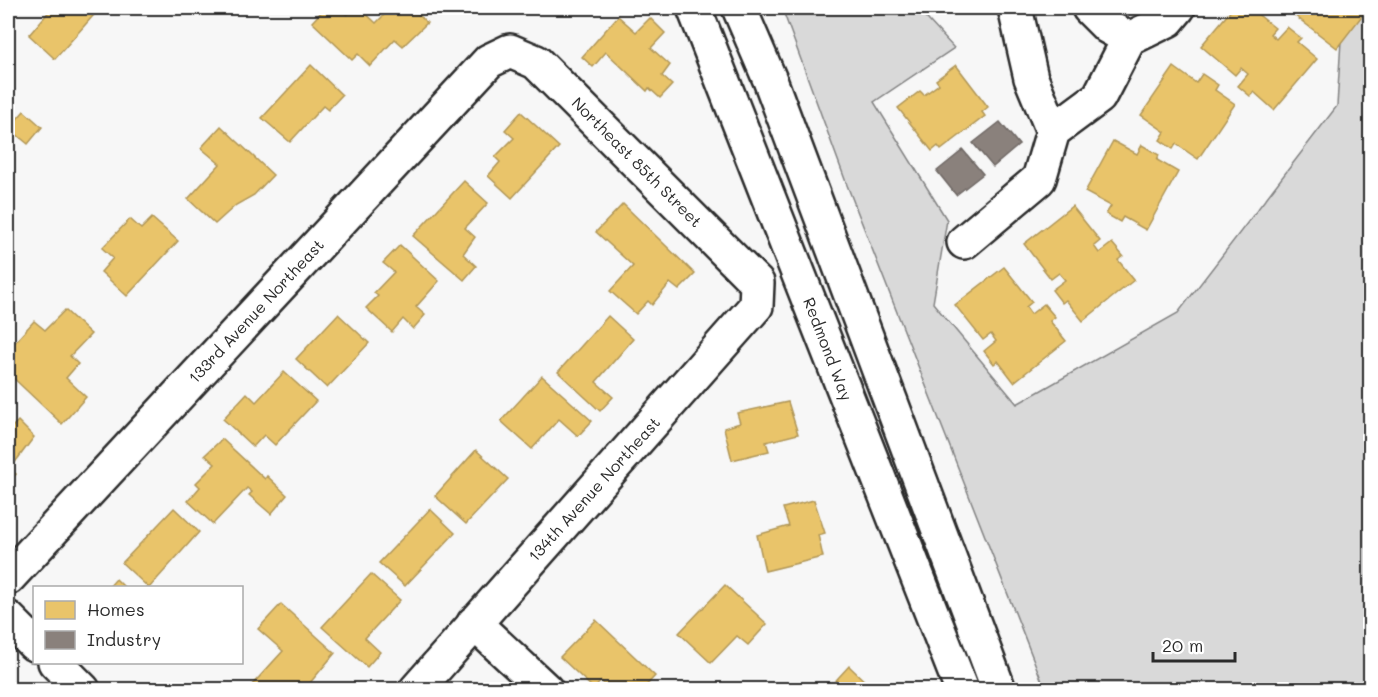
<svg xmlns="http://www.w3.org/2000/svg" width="1378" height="697" font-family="Mali,sans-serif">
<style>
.green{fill:#d9d9d9;stroke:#828282;stroke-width:1.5}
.homes{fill:#e9c46a;stroke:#b09657;stroke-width:1.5}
.industry{fill:#8a817c;stroke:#6e6764;stroke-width:1.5}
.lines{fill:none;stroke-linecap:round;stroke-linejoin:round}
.minor-casing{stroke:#2b2b2b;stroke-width:38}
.major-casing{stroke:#2b2b2b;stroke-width:38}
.minor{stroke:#fff;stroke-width:33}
.major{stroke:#fff;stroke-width:33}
.labels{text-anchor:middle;stroke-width:6;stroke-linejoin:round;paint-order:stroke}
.street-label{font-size:16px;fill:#2b2b2b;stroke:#fff}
</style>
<rect width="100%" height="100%" fill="#f7f7f7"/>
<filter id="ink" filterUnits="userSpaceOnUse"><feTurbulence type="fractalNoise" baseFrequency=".0167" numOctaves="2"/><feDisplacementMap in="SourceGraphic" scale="12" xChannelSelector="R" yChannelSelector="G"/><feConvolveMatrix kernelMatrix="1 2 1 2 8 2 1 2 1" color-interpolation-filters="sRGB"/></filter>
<g filter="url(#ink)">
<!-- green -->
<path class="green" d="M782,8h135l37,40 -80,54 73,118 -14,83 84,101 161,-91 159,-207 6,-98h27v681h-325l-198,-504z"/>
<!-- homes -->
<g class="homes">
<path d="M52,8h48l-45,51 -26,-24z"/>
<path d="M325,8h14l8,7 7,-7h6l16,15 15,-15h21l15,15 -24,23 -8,-7 -25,27 -12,-12 -6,6 -40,-38z"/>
<path d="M1233,8h17l25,20 -5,6 6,5 11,-12 14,11 -4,4 20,17 -43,51 -20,-18 -4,4 -12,-10 10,-12 -7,-6 -6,7 -34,-29z"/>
<path d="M1294,8h-1h75l-31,40 -47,-36z"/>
<path d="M618,16l18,16 14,-14 15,15 -14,15 19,17 -8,11 10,9 -12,13 -11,-10 -2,3 -41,-39 -13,15 -11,-10z"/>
<path d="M311,65l31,30 -14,15 -5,-4 -33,36 -28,-24z"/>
<path d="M956,65l32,42 -6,5 3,4 -44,34 -3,-4 -6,5 -34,-43 22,-17 4,4 15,-11 -3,-4z"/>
<path d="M1174,67l22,16 6,-9 16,11 -3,5 20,14 -37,55 -22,-15 -3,5 -13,-9 5,-8 -24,-17z"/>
<path d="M8,109l9,10 7,-8 18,16 -14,17 -17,-14 -3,4z"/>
<path d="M521,112l38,35 -47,51 -24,-22 12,-14 -5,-5 19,-19 -9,-8z"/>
<path d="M221,126l52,49 -19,20 -18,10 -21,19 -27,-25 32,-35 -19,-16z"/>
<path d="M1113,141l24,13 5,-9 17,10 -2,5 21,12 -32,58 -23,-13 -3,5 -14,-8 5,-8 -26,-14z"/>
<path d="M464,181l24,22 -23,25 10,9 -12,17 13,12 -12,14 -51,-44z"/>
<path d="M623,204l72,70 -16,16 -9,-7 -18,22 -4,-4 -12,13 -26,-23 23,-25 -37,-34z"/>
<path d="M1072,206l28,35 -6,5 5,7 13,-10 11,13 -5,4 16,20 -51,41 -17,-21 -4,3 -10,-13 13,-10 -6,-7 -8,6 -27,-35z"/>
<path d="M152,218l26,23 -51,55 -26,-24 12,-14 -11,-10 28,-29 11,10z"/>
<path d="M400,245l39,36 -23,26 9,8 -12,14 -10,-10 -11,13 -26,-24 12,-12 -4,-3 20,-21 -11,-9z"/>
<path d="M1004,267l28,35 -6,5 5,7 13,-10 11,13 -5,4 16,20 -52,41 -16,-21 -4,3 -10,-13 12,-10 -5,-7 -8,6 -28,-35z"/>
<path d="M65,310l26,24 -21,22 8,8 -12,14 20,19 -24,27 -54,-51v-23l26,-29 11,9z"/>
<path d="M338,314l31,29 -42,45 -31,-29z"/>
<path d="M608,316l25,23 -37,43 17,15 -13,14 -42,-39z"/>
<path d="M284,372l32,29 -41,44 -11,-10 -11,12 -30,-28 24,-26 9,9z"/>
<path d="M542,376l50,45 -14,15 -19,-17 -27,30 -31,-28z"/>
<path d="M788,402l10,32 -32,8 3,9 -37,9 -8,-32 16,-5 -3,-10z"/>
<path d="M18,421l16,16 -24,32 6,5 -8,9v-58l3,3z"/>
<path d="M222,439l43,40 2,-3 20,19 -16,19 -22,-19 3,-3 -5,-4 -34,36 -25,-23 12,-14 -4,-4 19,-19 -10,-9z"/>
<path d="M476,450l32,29 -42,45 -31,-28z"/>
<path d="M814,500l11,33 -7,2 5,22 -58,14 -8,-36 32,-9 -6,-18z"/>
<path d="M174,508l25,24 -50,56 -27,-25z"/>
<path d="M430,509l25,24 -50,53 -26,-23z"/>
<path d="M371,574l29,26 -35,38 15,14 -13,15 -45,-40z"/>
<path d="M116,579l9,9h-17z"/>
<path d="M725,585l42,39 -19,21 -11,-9 -26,27 -32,-30z"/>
<path d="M281,604l54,49 -31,37h-49l-4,-4 32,-35 -25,-22z"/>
<path d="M596,620l59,56 -13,14h-31l-10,-9 -7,8 -34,-32z"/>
<path d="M849,666l25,24h-47z"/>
</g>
<!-- industry -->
<g class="industry">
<path d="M1000,122l19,23 -26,22 -20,-24z"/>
<path d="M963,150l20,24 -27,21 -19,-24z"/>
</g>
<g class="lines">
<defs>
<g id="minor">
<path d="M1015,8l16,70 22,53"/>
<path d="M1089,8l19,19 21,12"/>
<path d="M964,242l75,-63 14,-48 46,-34 30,-58 39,-19 10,-12"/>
<path d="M8,578l481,-517 21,-10 26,11 221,221 -1,23 -340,384"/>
<path d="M8,618l26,26"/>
<path d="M474,623l72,67"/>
<path d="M55,662l28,28"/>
</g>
<g id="major">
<path d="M694,8l268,682"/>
<path d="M739,8l31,72 229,610"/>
</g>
</defs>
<!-- minor casing -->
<use href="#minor" class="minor-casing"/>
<!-- major casing -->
<use href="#major" class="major-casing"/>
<!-- minor -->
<use href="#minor" class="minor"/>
<!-- major -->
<use href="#major" class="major"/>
</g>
</g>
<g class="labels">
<!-- street labels -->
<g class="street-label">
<text transform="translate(637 162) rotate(45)" y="6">Northeast 85th Street</text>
<text transform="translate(256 311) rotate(-47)" y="6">133rd Avenue Northeast</text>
<text transform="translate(828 349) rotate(69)" y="6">Redmond Way</text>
<text transform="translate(594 489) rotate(-48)" y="6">134th Avenue Northeast</text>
</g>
</g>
<!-- margin -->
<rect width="1378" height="697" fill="none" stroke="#fff" stroke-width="30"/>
<rect x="15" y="15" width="1348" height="667" fill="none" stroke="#2b2b2b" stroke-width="2" filter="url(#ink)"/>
<!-- legend -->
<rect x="33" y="586" width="210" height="78" fill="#ffffff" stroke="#aaaaaa" stroke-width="1.5"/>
<rect x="45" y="601" width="30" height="18" fill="#e9c46a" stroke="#aaaaaa" stroke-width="1.5"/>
<text x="87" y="616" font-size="18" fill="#2b2b2b">Homes</text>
<rect x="45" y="631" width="30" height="18" fill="#8a817c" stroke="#aaaaaa" stroke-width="1.5"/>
<text x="87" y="646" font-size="18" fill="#2b2b2b">Industry</text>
<!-- scale -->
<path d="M1153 652v9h82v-9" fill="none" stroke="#2b2b2b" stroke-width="3"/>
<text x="1162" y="652" font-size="18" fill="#2b2b2b" stroke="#ffffff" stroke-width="4.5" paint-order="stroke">20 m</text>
</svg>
